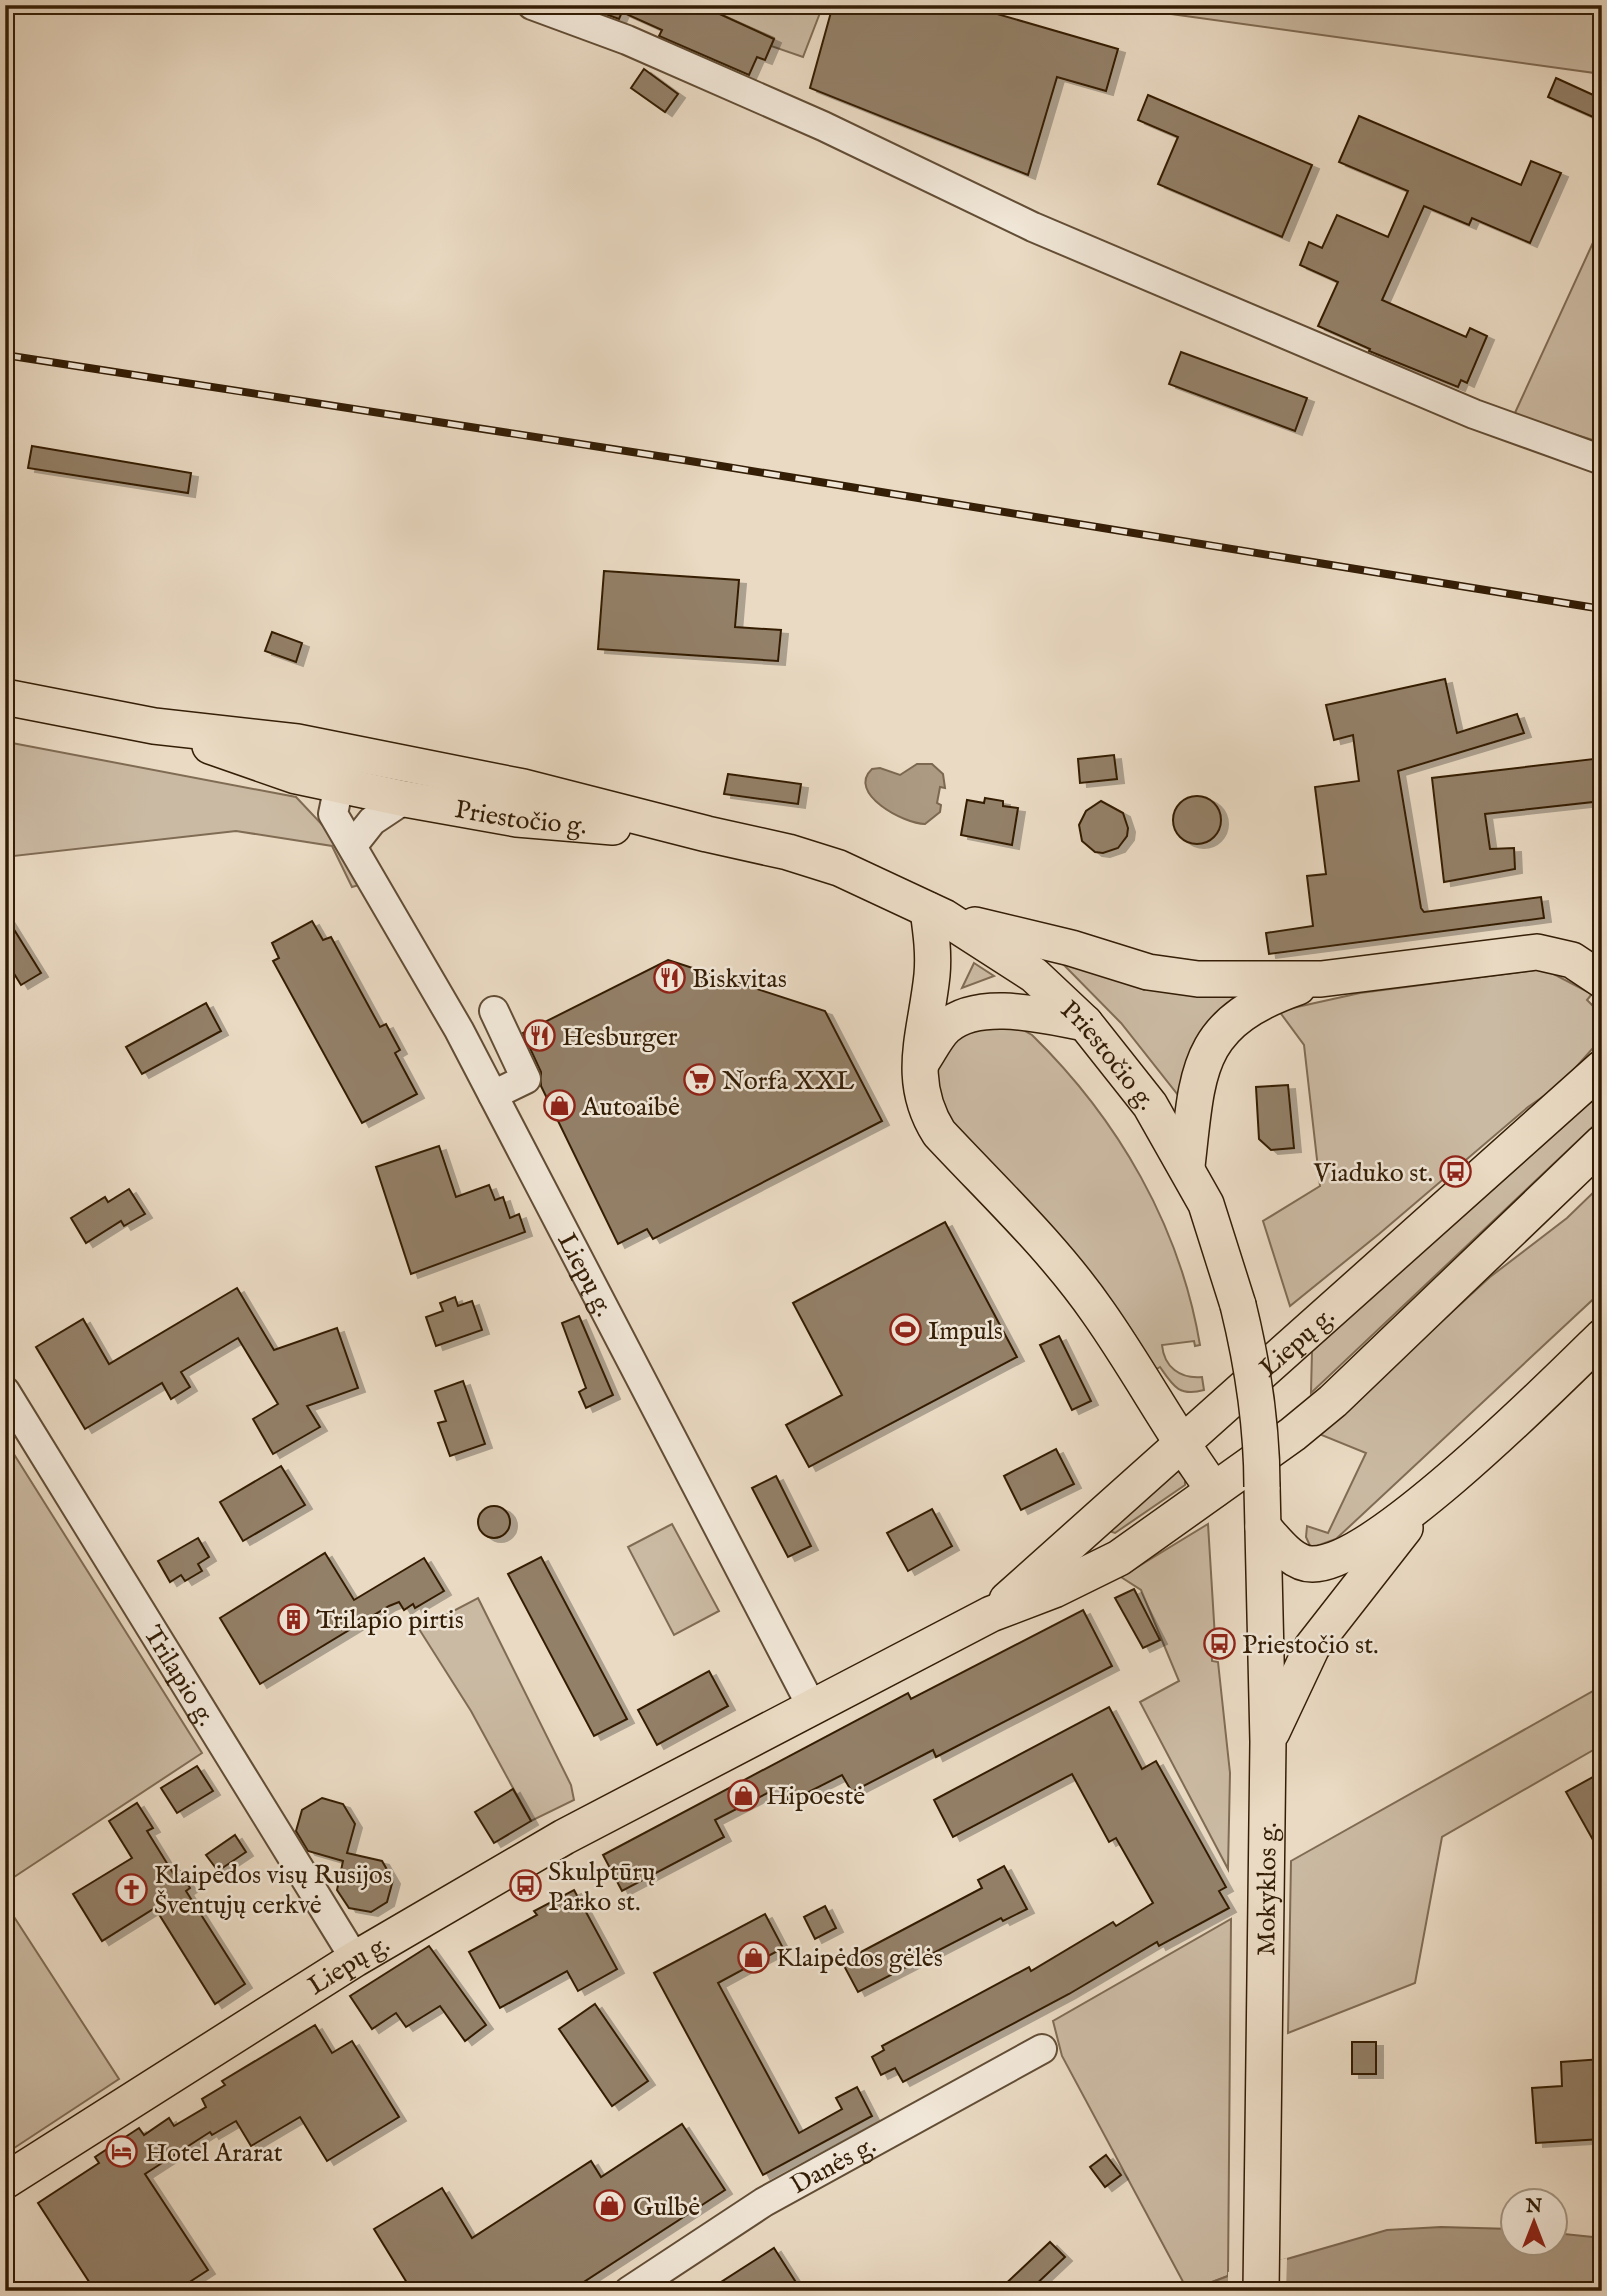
<svg xmlns="http://www.w3.org/2000/svg" width="1607" height="2296" font-family="'IM FELL English',serif">
<style>
.green{fill:#cbbaa3;stroke:#806c54;stroke-width:2}
.water{fill:#ac9a83;stroke:#7c6851;stroke-width:2}
.pier{fill:#eadac3}
.building{fill:#938068;stroke:#341e06;stroke-width:2;filter:url(#shadow)}
.lines{fill:none;stroke-linecap:round;stroke-linejoin:round}
.minor-casing{stroke:#624d35;stroke-width:32}
.major-casing{stroke:#341e06;stroke-width:38}
.minor{stroke:#f1e7d8;stroke-width:28}
.major{stroke:#eadac3;stroke-width:35}
.rail-casing{stroke:#341e06;stroke-width:8}
.rail{stroke:#f1e7d8;stroke-width:5;stroke-dasharray:16;stroke-linecap:butt}
.major-bridge-casing{stroke:#341e06;stroke-width:38;stroke-linecap:butt}
.major-bridge{stroke:#eadac3;stroke-width:35}
.labels{text-anchor:middle;stroke-width:5;stroke-linejoin:round;paint-order:stroke}
.street-label{font-size:26px;fill:#341e06;stroke:#f1e7d8}
.poi-label{font-size:26px;fill:#341e06;stroke:#f1e7d8;text-anchor:start}
</style>
<defs>
<filter id="shadow"><feDropShadow dx="7" dy="4" stdDeviation="0" flood-color="#0004"/></filter>
</defs>
<rect width="100%" height="100%" fill="#eadac3"/>
<filter id="stains"><feTurbulence type="fractalNoise" baseFrequency=".00286" numOctaves="4"/><feColorMatrix values="0 0 0 0 .2 0 0 0 0 .09 0 0 0 0 .02 0 0 0 .5 -.17"/></filter>
<radialGradient id="worn" r=".72"><stop offset=".6" stop-color="#630" stop-opacity="0"/><stop offset="1" stop-color="#630" stop-opacity=".3"/></radialGradient>
<!-- green -->
<g class="green">
<path d="M700,5h123l-20,52 -32,-11 3,-8z"/>
<path d="M1106,5h433l3,4 60,-1v66z"/>
<path d="M1602,223v220l-88,-28z"/>
<path d="M12,743l284,54 50,53 20,33 -14,4 -20,-41 -96,-15 -231,26v-112z"/>
<path d="M1054,955l186,42 -62,98 -57,-72z"/>
<path d="M974,963l20,13 -32,12z"/>
<path d="M1544,969l48,25 -5,6 13,13 2,25 -41,46 -33,23 -149,127 -89,72 -27,-85 57,-35 -16,-141 -25,-34 81,-18z"/>
<path d="M990,1026l33,4 9,5c86,84 148,191 168,310l-5,1 -1,-5 -32,4c2,22 18,34 40,32l2,13c-25,7 -31,-4 -44,-23l-5,3 -206,-252c-15,-27 -18,-60 8,-82 7,-6 24,-8 33,-10z"/>
<path d="M1602,1092v26l-291,275 1,-42z"/>
<path d="M1602,1184v107l-266,248 -25,9 -5,-11 1,-11 21,7 38,-80 -47,-19 171,-157 77,-59z"/>
<path d="M5,1440l197,313 -197,130z"/>
<path d="M1178,1471l7,7v7l-70,48 -3,-1 -1,-3z"/>
<path d="M672,1524l47,87 -45,24 -46,-88z"/>
<path d="M1208,1524l7,114 -4,1 1,22 6,1 12,111 -2,96 -88,-167 39,-21 -38,-91 -20,-13z"/>
<path d="M478,1598l93,187 3,15 -43,21 -60,-110 -52,-82z"/>
<path d="M1602,1686v59l-160,92 -27,146 -127,50 3,-172z"/>
<path d="M5,1903l114,176 -114,75z"/>
<path d="M1231,1919l-3,357 -40,15 -126,-235 -9,-35z"/>
</g>
<!-- water -->
<g class="water">
<path d="M917,764h15l11,10 2,14 -5,-1 -3,16 4,2 -1,7 -15,12c-21,0 -79,-31 -53,-55l8,-1 20,7z"/>
<path d="M1441,2227l71,2v15h42l1,-11 47,5v53h-414l40,-15 159,-46z"/>
</g>
<!-- pier -->
<path class="pier" d="M1287,2258l-1,33h-58v-19z"/>
<!-- building -->
<g class="building">
<path d="M581,5h66l18,8 4,-8h31l74,34 -9,21 -8,-3 -8,18 -90,-39 3,-6 -40,-18 -3,7z"/>
<path d="M833,5h133l152,44 -12,42 -49,-14 -29,98 -218,-87z"/>
<path d="M644,69l34,25 -13,18 -34,-24z"/>
<path d="M1556,78l46,21v22l-54,-24z"/>
<path d="M1148,95l164,70 -30,72 -124,-53 20,-47 -40,-17z"/>
<path d="M1359,116l162,69 10,-24 30,12 -31,70 -58,-25 -3,7 -45,-19 -42,94 84,37 4,-9 17,8 -20,47 -6,-3 -3,7 -89,-36 1,-2 -52,-23 20,-44 -38,-17 9,-23 13,6 15,-33 51,22 20,-46 -69,-29z"/>
<path d="M1181,352l126,46 -12,33 -126,-47z"/>
<path d="M32,446l159,27 -3,20 -160,-25z"/>
<path d="M604,571l135,9 -4,47 46,3 -3,31 -180,-12z"/>
<path d="M272,632l30,11 -6,19 -31,-11z"/>
<path d="M1445,679l12,54 60,-19 7,19 -126,38 23,137 3,4 117,-15 3,21 -275,36 -3,-21 47,-7 -6,-50 19,-2 -11,-87 44,-6 -6,-46 -19,5 -8,-35z"/>
<path d="M1114,755l3,24 -37,4 -2,-24z"/>
<path d="M1602,758v43l-117,13 5,35 24,-1 1,21 -71,13 -12,-104z"/>
<path d="M728,774l73,10 -3,20 -74,-10z"/>
<circle cx="1197" cy="820" r="24"/>
<path d="M985,798l18,3v5l15,2 -6,37 -51,-10 6,-35 17,3z"/>
<path d="M1101,801l22,12 5,15 -1,8 -9,12 -15,5 -8,-1 -13,-11 -3,-16 7,-14z"/>
<path d="M5,915l36,58 -20,12 -16,-26z"/>
<path d="M312,921l11,19 8,-3 49,90 6,-3 14,26 -5,3 22,41 -55,29 -89,-162 6,-3 -7,-15z"/>
<path d="M668,960l157,51 57,110 -229,118 -6,-10 -29,15 -77,-158v-14l-18,-39z"/>
<path d="M206,1003l15,28 -79,43 -16,-27z"/>
<path d="M1288,1085l6,63 -23,2 -12,-11 -3,-52z"/>
<path d="M439,1146l17,51 33,-12 6,15 8,-3 7,21 9,-4 6,18 -114,42 -35,-107z"/>
<path d="M129,1189l16,25 -21,12 -3,-5 -35,22 -15,-25 34,-21 3,5z"/>
<path d="M945,1222l72,135 -208,110 -23,-42 56,-30 -49,-92z"/>
<path d="M237,1288l37,62 63,-22 21,60 -51,18 13,21 -47,27 -20,-35 25,-15 -40,-66 -57,34 9,15 -19,12 -9,-16 -77,46 -49,-82 47,-28 26,45z"/>
<path d="M455,1297l3,9 14,-5 10,29 -46,16 -10,-29 17,-6 -3,-8z"/>
<path d="M579,1316l34,79 -27,13 -7,-16 7,-4 -24,-65z"/>
<path d="M1059,1336l32,65 -19,9 -32,-65z"/>
<path d="M463,1381l22,63 -35,12 -12,-33 8,-2 -11,-30z"/>
<path d="M1056,1449l18,35 -53,26 -17,-34z"/>
<path d="M281,1466l24,39 -62,36 -23,-39z"/>
<path d="M776,1476l35,70 -23,11 -36,-69z"/>
<circle cx="494" cy="1522" r="16"/>
<path d="M932,1509l20,37 -44,25 -21,-38z"/>
<path d="M198,1538l11,19 -11,7 4,7 -17,10 -4,-6 -11,7 -12,-21z"/>
<path d="M325,1553l29,47 70,-42 20,33 -29,17 -2,-4 -9,6 -5,-8 -10,4 -129,78 -40,-66z"/>
<path d="M541,1557l86,162 -33,17 -86,-162z"/>
<path d="M1134,1589l26,51 -17,8 -28,-50z"/>
<path d="M1083,1610l29,56 -176,91 -3,-7 -81,42 -10,-17 -53,27 -8,-16 -66,34 9,17 -102,54 -19,-36 305,-162 3,6z"/>
<path d="M709,1671l19,35 -71,39 -19,-35z"/>
<path d="M1109,1707l33,62 14,-8 70,126 -7,4 10,17 -70,38 -2,-4 -88,52 -166,88 -8,-14 -14,7 -9,-18 12,-7 -2,-4 147,-79 2,4 82,-49 3,4 37,-23 -37,-65 -7,4 -37,-68 -119,63 -19,-37z"/>
<path d="M197,1766l16,25 -36,22 -16,-25z"/>
<path d="M1602,1772v84l-36,-64z"/>
<path d="M513,1789l18,32 -37,22 -19,-31z"/>
<path d="M322,1798l21,6 12,20 -8,29 35,8 11,19 -6,22 -16,10 -22,-4 -12,-18 6,-29 -35,-10 -12,-20 6,-21z"/>
<path d="M137,1803l16,25 -6,3 26,42 6,-3 11,18 -4,3 59,93 -30,20 -60,-96 -53,33 -29,-47 59,-36 -23,-37z"/>
<path d="M235,1835l11,17 -28,19 -12,-16z"/>
<path d="M1004,1866l23,43 -24,12 -2,-3 -143,74 -16,-30 140,-74 -4,-8z"/>
<path d="M574,1890l43,79 -39,22 -11,-20 -67,37 -31,-56 68,-37 -3,-4z"/>
<path d="M825,1906l11,22 -21,11 -11,-22z"/>
<path d="M765,1914l18,34 -65,35 81,150 43,-24 -6,-11 21,-11 15,29 -109,59 -109,-202z"/>
<path d="M429,1946l57,79 -21,16 -25,-35 -34,21 -10,-14 -24,16 -22,-33z"/>
<path d="M595,2004l53,77 -36,25 -53,-77z"/>
<path d="M315,2025l17,28 20,-12 47,76 -72,44 -27,-44 -49,29 -15,-25 -24,14 -2,-3 -65,42 63,96 -23,15 4,6h-94l-57,-88 61,-40 -4,-6 44,-29 5,7 25,-17 5,8 32,-19 -4,-8 23,-14 -3,-4z"/>
<rect x="1352" y="2042" width="24" height="32"/>
<path d="M1602,2059v80l-66,4 -4,-55 30,-2 -1,-24z"/>
<path d="M682,2124l43,66 -155,101h-158l-38,-62 68,-41 30,50 119,-77 10,16z"/>
<path d="M1106,2155l15,20 -16,12 -15,-20z"/>
<path d="M1050,2242l15,15 -36,34h-31z"/>
<path d="M774,2248l23,36 -12,7h-78z"/>
</g>
<g class="lines">
<defs>
<g id="minor">
<path d="M532,5l95,35 196,86 210,101 441,187 128,46"/>
<path id="s1" d="M339,785l-6,29 126,216 353,677"/>
<path d="M353,845l19,-24 33,-22"/>
<path d="M493,1095l33,-16 -32,-68"/>
<path id="s2" d="M5,1391l350,568"/>
<path id="s3" d="M629,2291l135,-89 278,-153"/>
</g>
<g id="major">
<path id="s4" d="M5,697l149,29 143,16 226,45 184,47 81,18 51,16 105,49 90,58 51,48 65,82 56,99 32,101"/>
<path id="s5" d="M210,746l86,30 109,23 112,20 96,8"/>
<path d="M928,910c3,22 6,43 4,65 -6,59 -27,104 7,158 54,58 114,114 159,179 41,58 74,121 116,178"/>
<path d="M975,925l96,23 77,24 50,7h123l216,-27 35,8 30,20"/>
<path d="M921,1063c8,-11 15,-27 25,-36 33,-29 100,-11 139,-4"/>
<path d="M1187,1166c11,-96 8,-143 111,-179"/>
<path d="M1263,1527c13,14 29,37 49,37 62,1 240,-178 290,-227"/>
<path id="s6" d="M1007,1600l595,-532"/>
<path d="M1272,1732l40,-85 93,-119"/>
<path id="s7" d="M5,2181l350,-222 209,-122 427,-223 63,-24 65,-32 174,-124 40,-33 269,-258"/>
<path id="s8" d="M1261,2291l7,-549 -6,-255"/>
</g>
</defs>
<!-- minor casing -->
<use href="#minor" class="minor-casing"/>
<!-- major casing -->
<use href="#major" class="major-casing"/>
<!-- minor -->
<use href="#minor" class="minor"/>
<!-- major -->
<use href="#major" class="major"/>
<defs>
<path id="rail" d="M5,355l679,105 918,149"/>
</defs>
<!-- rail casing -->
<use href="#rail" class="rail-casing"/>
<!-- rail -->
<use href="#rail" class="rail"/>
<defs>
<path id="major-bridge" d="M1238,1305c15,61 24,119 24,182"/>
</defs>
<!-- major-bridge casing -->
<use href="#major-bridge" class="major-bridge-casing"/>
<!-- major-bridge -->
<use href="#major-bridge" class="major-bridge"/>
</g>
<!-- icons -->
<defs>
<symbol id="restaurant-ring" viewBox="-11 -11 22 22"><circle r="9.5" fill="#f1e7d8" stroke="#8f2418" stroke-width="1.5"/><path d="M-5-6h1v4h1v-4h1v4h1v-4h1v5L-1.5 .5V6h-2V.5L-5-1ZM5-6V6H3V1.5H1.5Q1.5-4 5-6Z" fill="#8f2418"/></symbol>
<symbol id="supermarket-ring" viewBox="-11 -11 22 22"><circle r="9.5" fill="#f1e7d8" stroke="#8f2418" stroke-width="1.5"/><path d="M-6-5.5h2.5l.6 2H6L4.5 2H-2.5L-4.4-4H-6ZM-1.5 3.2a1.3 1.3 0 1 0 .1 0ZM3 3.2a1.3 1.3 0 1 0 .1 0Z" fill="#8f2418"/></symbol>
<symbol id="shop-ring" viewBox="-11 -11 22 22"><circle r="9.5" fill="#f1e7d8" stroke="#8f2418" stroke-width="1.5"/><path d="M-5-2.5h2.3a2.7 3.5 0 0 1 5.4 0H5L5.5 6h-11ZM-1.5-2.5h3a1.5 2.3 0 0 0-3 0Z" fill="#8f2418"/></symbol>
<symbol id="bus-ring" viewBox="-11 -11 22 22"><circle r="9.5" fill="#f1e7d8" stroke="#8f2418" stroke-width="1.5"/><path d="M-5-6H5V4H4V6H2V4H-2V6H-4V4H-5ZM-3.5-4V0h7V-4ZM-3.5 1.2v1.5H-2V1.2ZM2 1.2v1.5H3.5V1.2Z" fill="#8f2418"/></symbol>
<symbol id="stadium-ring" viewBox="-11 -11 22 22"><circle r="9.5" fill="#f1e7d8" stroke="#8f2418" stroke-width="1.5"/><path d="M0-5a6.5 5 0 1 0 0 10a6.5 5 0 1 0 0-10ZM-3.5-1.8h7v3.6h-7Z" fill="#8f2418"/></symbol>
<symbol id="building-ring" viewBox="-11 -11 22 22"><circle r="9.5" fill="#f1e7d8" stroke="#8f2418" stroke-width="1.5"/><path d="M-4-6H4V6H1V3H-1V6H-4ZM-2.5-4.3h1.7v1.8h-1.7ZM.8-4.3h1.7v1.8H.8ZM-2.5-1h1.7V.8h-1.7ZM.8-1h1.7V.8H.8Z" fill="#8f2418"/></symbol>
<symbol id="church-ring" viewBox="-11 -11 22 22"><circle r="9.5" fill="#f1e7d8" stroke="#8f2418" stroke-width="1.5"/><path d="M-1.2-6h2.4v3.5h3.3v2.4h-3.3V6h-2.4V-.1h-3.3v-2.4h3.3Z" fill="#8f2418"/></symbol>
<symbol id="hotel-ring" viewBox="-11 -11 22 22"><circle r="9.5" fill="#f1e7d8" stroke="#8f2418" stroke-width="1.5"/><path d="M-6-4.5h1.5V1H6V5H4.5V3h-9V5H-6ZM-4 0a1.8 1.8 0 1 1 3.6 0ZM.5 0V-2.5h3Q6-2.5 6 0Z" fill="#8f2418"/></symbol>
</defs>
<g fill-rule="evenodd">
<use href="#restaurant-ring" x="652" y="960" width="35" height="35"/>
<use href="#restaurant-ring" x="522" y="1018" width="35" height="35"/>
<use href="#supermarket-ring" x="682" y="1062" width="35" height="35"/>
<use href="#shop-ring" x="542" y="1088" width="35" height="35"/>
<use href="#bus-ring" x="1438" y="1154" width="35" height="35"/>
<use href="#stadium-ring" x="888" y="1312" width="35" height="35"/>
<use href="#building-ring" x="276" y="1602" width="35" height="35"/>
<use href="#bus-ring" x="1202" y="1626" width="35" height="35"/>
<use href="#shop-ring" x="726" y="1778" width="35" height="35"/>
<use href="#bus-ring" x="508" y="1868" width="35" height="35"/>
<use href="#church-ring" x="114" y="1872" width="35" height="35"/>
<use href="#shop-ring" x="736" y="1940" width="35" height="35"/>
<use href="#hotel-ring" x="104" y="2134" width="35" height="35"/>
<use href="#shop-ring" x="592" y="2188" width="35" height="35"/>
</g>
<g class="labels">
<!-- street labels -->
<g class="street-label">
<text dy="9" stroke="none"><textPath href="#s5" startOffset="320">Priestočio g.</textPath></text>
<text dy="9" stroke="none"><textPath href="#s4" startOffset="1185">Priestočio g.</textPath></text>
<text dy="9" stroke="none"><textPath href="#s1" startOffset="555">Liepų g.</textPath></text>
<text dy="9" stroke="none"><textPath href="#s6" startOffset="388">Liepų g.</textPath></text>
<text dy="9" stroke="none"><textPath href="#s2" startOffset="334">Trilapio g.</textPath></text>
<text dy="9" stroke="none"><textPath href="#s8" startOffset="402">Mokyklos g.</textPath></text>
<text dy="9" stroke="none"><textPath href="#s7" startOffset="406">Liepų g.</textPath></text>
<text dy="9" stroke="none"><textPath href="#s3" startOffset="240">Danės g.</textPath></text>
</g>
<!-- poi labels -->
<g class="poi-label">
<text x="692" y="987">Biskvitas</text>
<text x="562" y="1045">Hesburger</text>
<text x="722" y="1089">Norfa XXL</text>
<text x="582" y="1115">Autoaibė</text>
<text x="1433" y="1181" text-anchor="end">Viaduko st.</text>
<text x="928" y="1339">Impuls</text>
<text x="316" y="1628">Trilapio pirtis</text>
<text x="1242" y="1653">Priestočio st.</text>
<text x="766" y="1804">Hipoestė</text>
<text x="548" y="1880">Skulptūrų<tspan x="548" dy="30">Parko st.</tspan></text>
<text x="154" y="1883">Klaipėdos visų Rusijos<tspan x="154" dy="30">Šventųjų cerkvė</tspan></text>
<text x="776" y="1966">Klaipėdos gėlės</text>
<text x="145" y="2161">Hotel Ararat</text>
<text x="633" y="2215">Gulbė</text>
</g>
</g>
<!-- margin -->
<rect width="1607" height="2296" fill="none" stroke="#eadac3" stroke-width="28"/>
<rect x="7" y="7" width="1593" height="2282" fill="none" stroke="#341e06" stroke-width="3.5"/>
<rect x="14" y="14" width="1579" height="2268" fill="none" stroke="#341e06" stroke-width="2"/>
<!-- north arrow -->
<g transform="translate(1534 2222)"><circle r="33" fill="#f1e7d8" stroke="#a59784" stroke-width="2"/>
<path d="M0-5L12 26L0 18L-12 26Z" fill="#8f2418"/>
<text y="-10" font-size="19" font-weight="bold" text-anchor="middle" fill="#341e06">N</text>
</g>
<rect width="100%" height="100%" filter="url(#stains)"/>
<rect width="100%" height="100%" fill="url(#worn)"/>
</svg>
